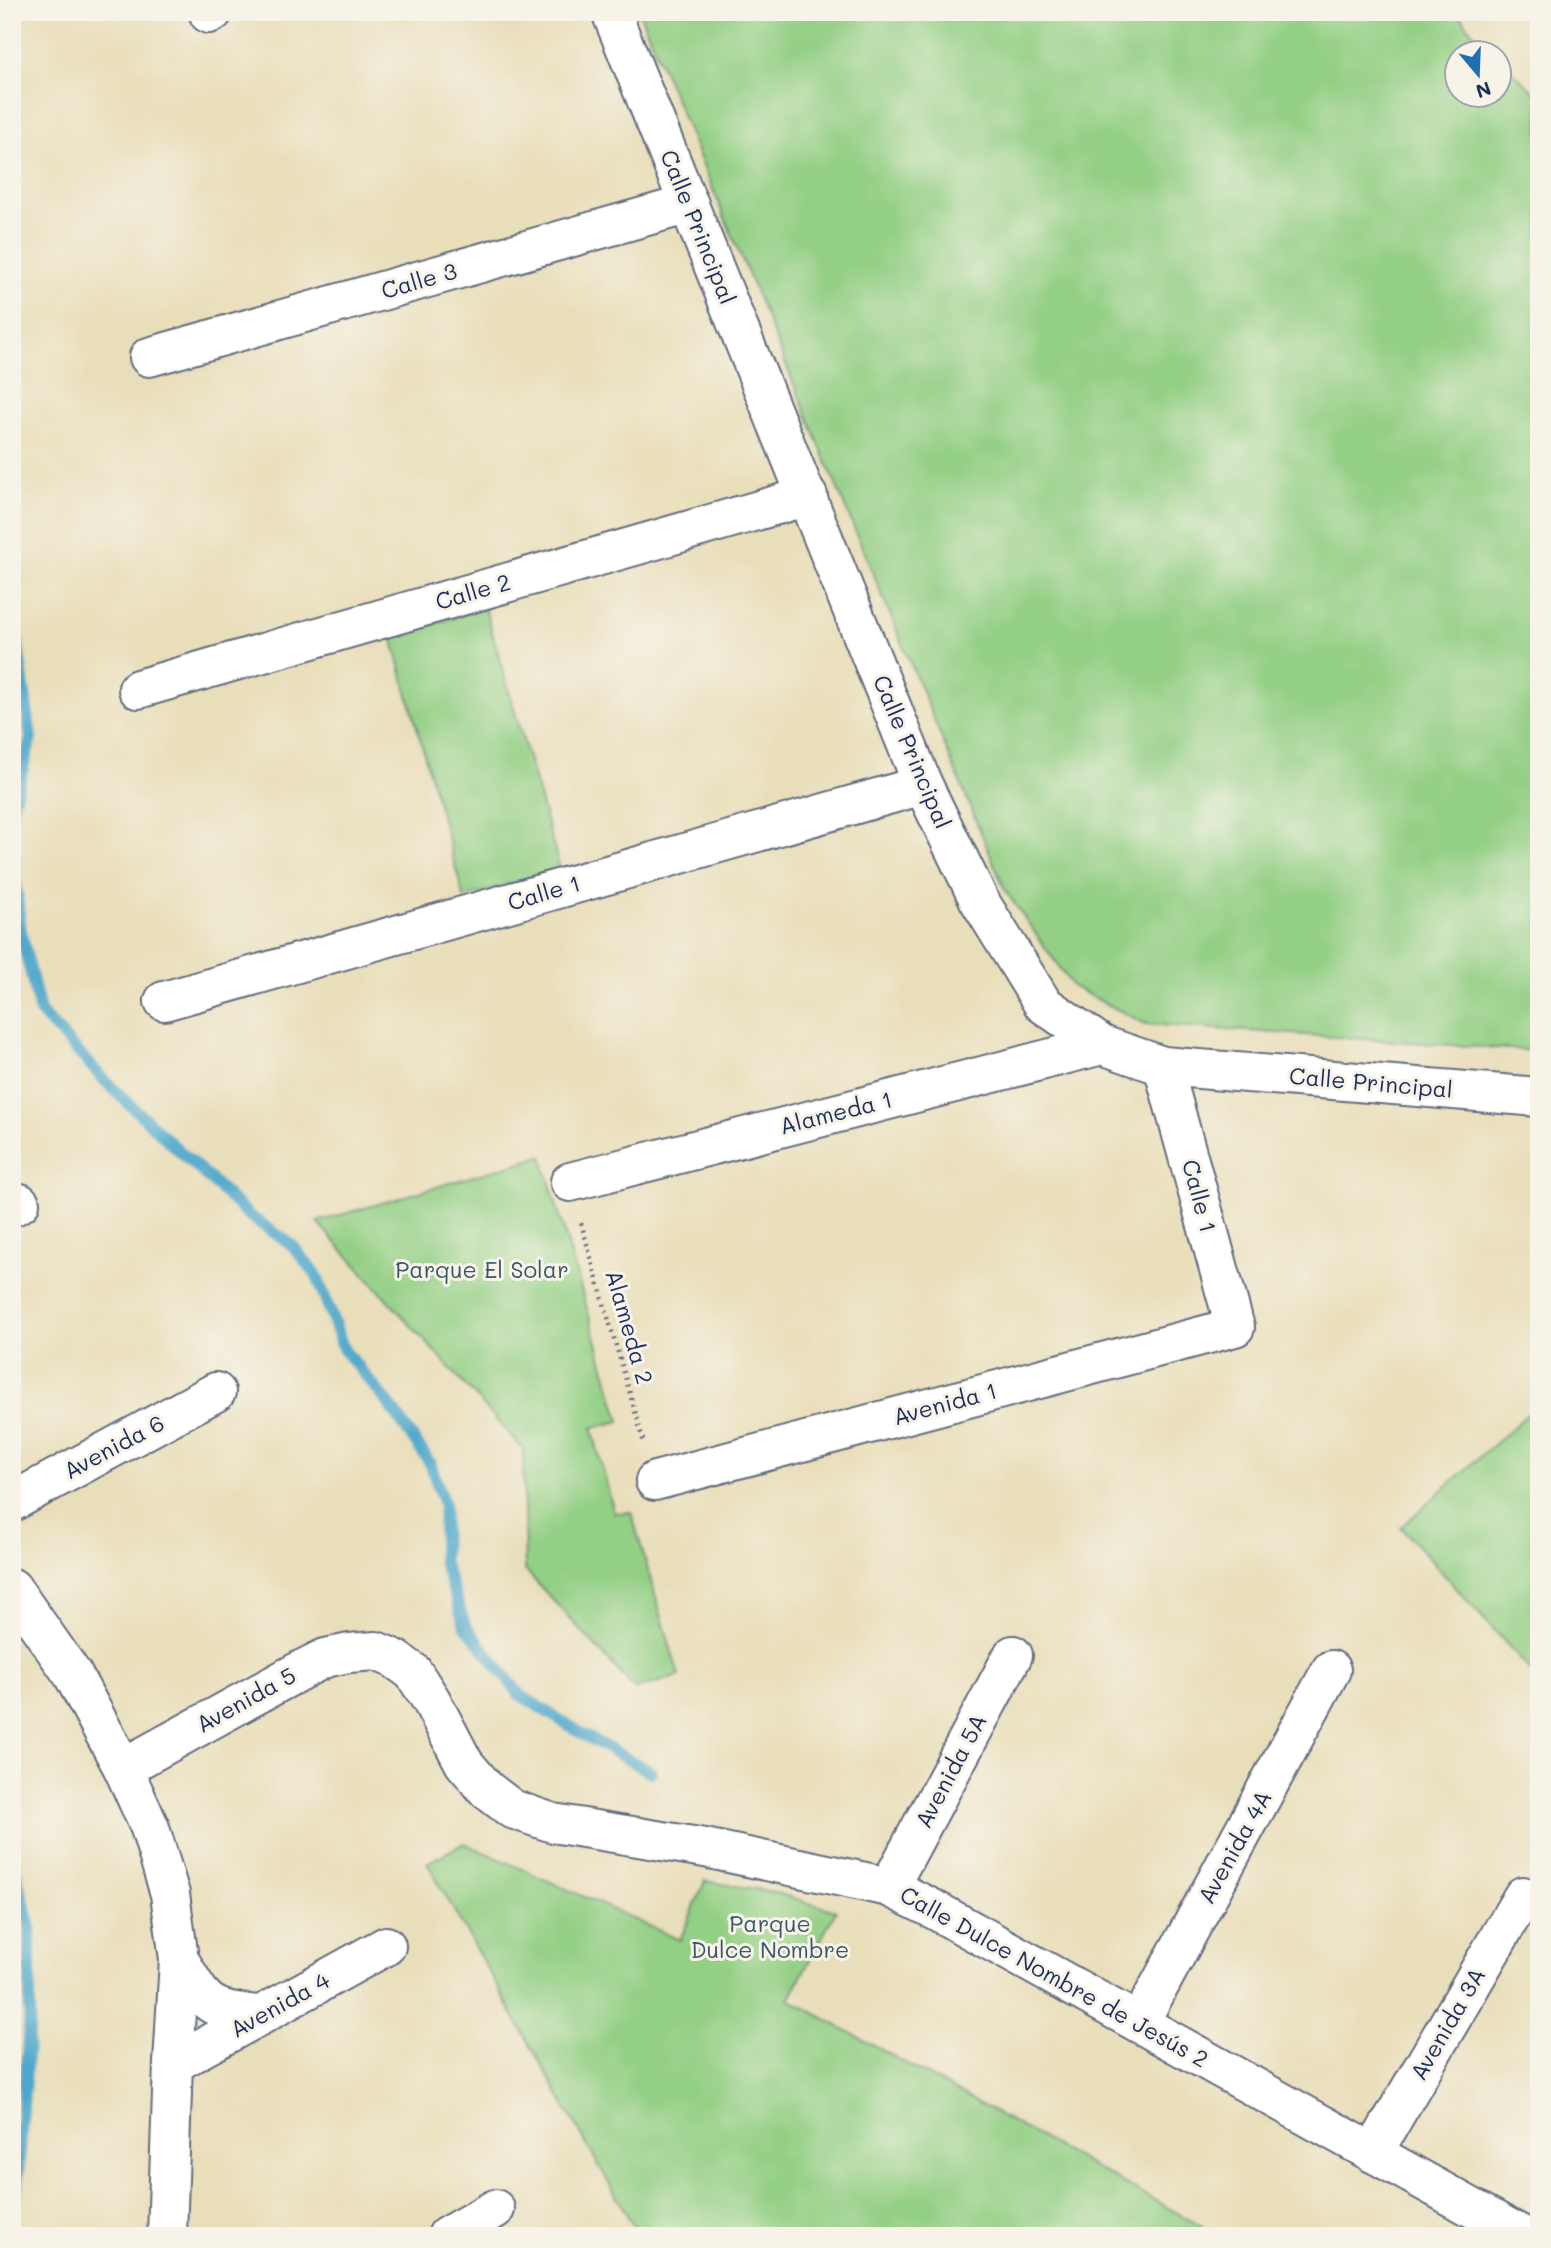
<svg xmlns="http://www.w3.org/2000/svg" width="1551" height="2248" font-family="Mali,sans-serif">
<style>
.green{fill:#93cf84;stroke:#577f71;stroke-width:2}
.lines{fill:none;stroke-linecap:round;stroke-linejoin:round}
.stream{stroke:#4ea7cb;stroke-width:12}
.minor-casing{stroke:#636c7e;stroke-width:42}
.path{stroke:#636c7e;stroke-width:4.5;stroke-dasharray:2 5;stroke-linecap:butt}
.minor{stroke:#fff;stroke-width:38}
.labels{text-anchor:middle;stroke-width:6;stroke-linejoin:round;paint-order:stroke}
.street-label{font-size:23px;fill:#1b2f5e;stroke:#f7f3e8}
.park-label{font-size:23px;fill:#395768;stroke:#f7f3e8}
</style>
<rect width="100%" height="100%" fill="#f7f3e8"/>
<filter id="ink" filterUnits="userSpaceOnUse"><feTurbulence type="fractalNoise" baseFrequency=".0143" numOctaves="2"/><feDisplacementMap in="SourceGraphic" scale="14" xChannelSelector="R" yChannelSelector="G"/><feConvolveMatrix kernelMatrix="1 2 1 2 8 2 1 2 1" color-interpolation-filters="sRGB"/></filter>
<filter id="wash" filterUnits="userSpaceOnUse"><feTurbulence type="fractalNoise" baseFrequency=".00686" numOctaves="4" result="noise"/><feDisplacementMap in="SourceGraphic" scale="28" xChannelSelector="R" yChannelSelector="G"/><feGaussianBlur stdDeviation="1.57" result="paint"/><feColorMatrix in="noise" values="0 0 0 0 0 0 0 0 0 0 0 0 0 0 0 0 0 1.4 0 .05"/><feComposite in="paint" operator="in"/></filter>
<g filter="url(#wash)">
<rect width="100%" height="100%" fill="#e9deba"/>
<!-- green -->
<g class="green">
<path d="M639,12h819l10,15 25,25h-37v42h42l1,-36 40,39v954l-393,-27 -73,-37 -68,-97z"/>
<path d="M485,608l75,261 -96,29 -72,-261z"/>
<path d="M542,1156l78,265 -28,7 22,85 17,-1 48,164 -44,13 -110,-119 -2,-121 -206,-227z"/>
<path d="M1539,1404v276l-138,-153z"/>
<path d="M464,1843l216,97 25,-59 68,11 63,19 -47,88 430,237h-580l-212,-373z"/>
</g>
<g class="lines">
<!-- stream -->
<g class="stream">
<path d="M12,602l19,136 -19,69"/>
<path d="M12,847l9,85 19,80 69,73 138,129 45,31 25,31 27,74 45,54 41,59 14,41 -1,57 22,64 55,70 64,40 67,37"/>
<path d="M12,1857l18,68v90l-13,170 -5,27"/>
</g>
</g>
</g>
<g filter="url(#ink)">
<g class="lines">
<defs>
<g id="minor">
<path d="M611,12l312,773 56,115 64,104 59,41 61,21 376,31"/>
<path d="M209,14l4,-2"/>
<path d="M149,357l540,-153"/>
<path d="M138,689l670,-193"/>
<path d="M164,1001l759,-216"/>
<path d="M570,1182l532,-137"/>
<path d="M12,1207l8,-4"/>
<path d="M655,1481l580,-154 -72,-261"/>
<path d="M12,1502l204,-110"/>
<path d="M12,1588l61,87 50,93 27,60 20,66 9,65 -6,105 -6,172"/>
<path d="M123,1768l182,-100 20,-10 24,-5 27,-2 19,8 18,13 18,28 33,63 23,27 25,19 41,14 152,25 184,39 44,22 590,327"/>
<path d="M889,1887l124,-232"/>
<path d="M179,1959c26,45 28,52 82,56"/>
<path d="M1139,2023l192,-353"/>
<path d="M173,2064l213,-118"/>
<path d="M1373,2153l150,-257"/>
<path d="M447,2236l48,-27"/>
</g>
</defs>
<!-- minor casing -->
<use href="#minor" class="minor-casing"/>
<!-- path -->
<path class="path" d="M581,1223l63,220"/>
<!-- minor -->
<use href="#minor" class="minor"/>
</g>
</g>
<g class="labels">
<!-- street labels -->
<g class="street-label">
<text transform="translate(698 227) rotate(68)" y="8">Calle Principal</text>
<text transform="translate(419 281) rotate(-16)" y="8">Calle 3</text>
<text transform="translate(473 592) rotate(-16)" y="8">Calle 2</text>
<text transform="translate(912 752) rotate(67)" y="8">Calle Principal</text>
<text transform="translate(544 893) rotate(-16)" y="8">Calle 1</text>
<text transform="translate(1371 1083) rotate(5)" y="8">Calle Principal</text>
<text transform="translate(836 1113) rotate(-14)" y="8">Alameda 1</text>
<text transform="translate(1199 1196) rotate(75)" y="8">Calle 1</text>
<text transform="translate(629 1327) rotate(74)" y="8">Alameda 2</text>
<text transform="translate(945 1404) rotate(-15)" y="8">Avenida 1</text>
<text transform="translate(114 1447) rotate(-28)" y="8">Avenida 6</text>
<text transform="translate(246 1700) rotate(-29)" y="8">Avenida 5</text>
<text transform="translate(951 1771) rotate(-62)" y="8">Avenida 5A</text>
<text transform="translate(1235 1847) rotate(-61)" y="8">Avenida 4A</text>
<text transform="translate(1054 1977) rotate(29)" y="8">Calle Dulce Nombre de Jesús 2</text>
<text transform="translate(280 2005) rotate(-29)" y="8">Avenida 4</text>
<text transform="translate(1448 2024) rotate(-60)" y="8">Avenida 3A</text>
</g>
<!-- park labels -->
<g class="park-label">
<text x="482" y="1278">Parque El Solar</text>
<text x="770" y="1932">Parque<tspan x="770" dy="26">Dulce Nombre</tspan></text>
</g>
</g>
<!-- margin -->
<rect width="1551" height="2248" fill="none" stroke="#f7f3e8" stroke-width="42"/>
<!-- north arrow -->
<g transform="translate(1478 74) rotate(161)"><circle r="33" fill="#f7f3e8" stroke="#9fa5b1" stroke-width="2"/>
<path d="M0-5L12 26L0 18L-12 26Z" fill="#1f6fb2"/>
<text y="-10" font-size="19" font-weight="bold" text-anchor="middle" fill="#1b2f5e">N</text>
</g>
</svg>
